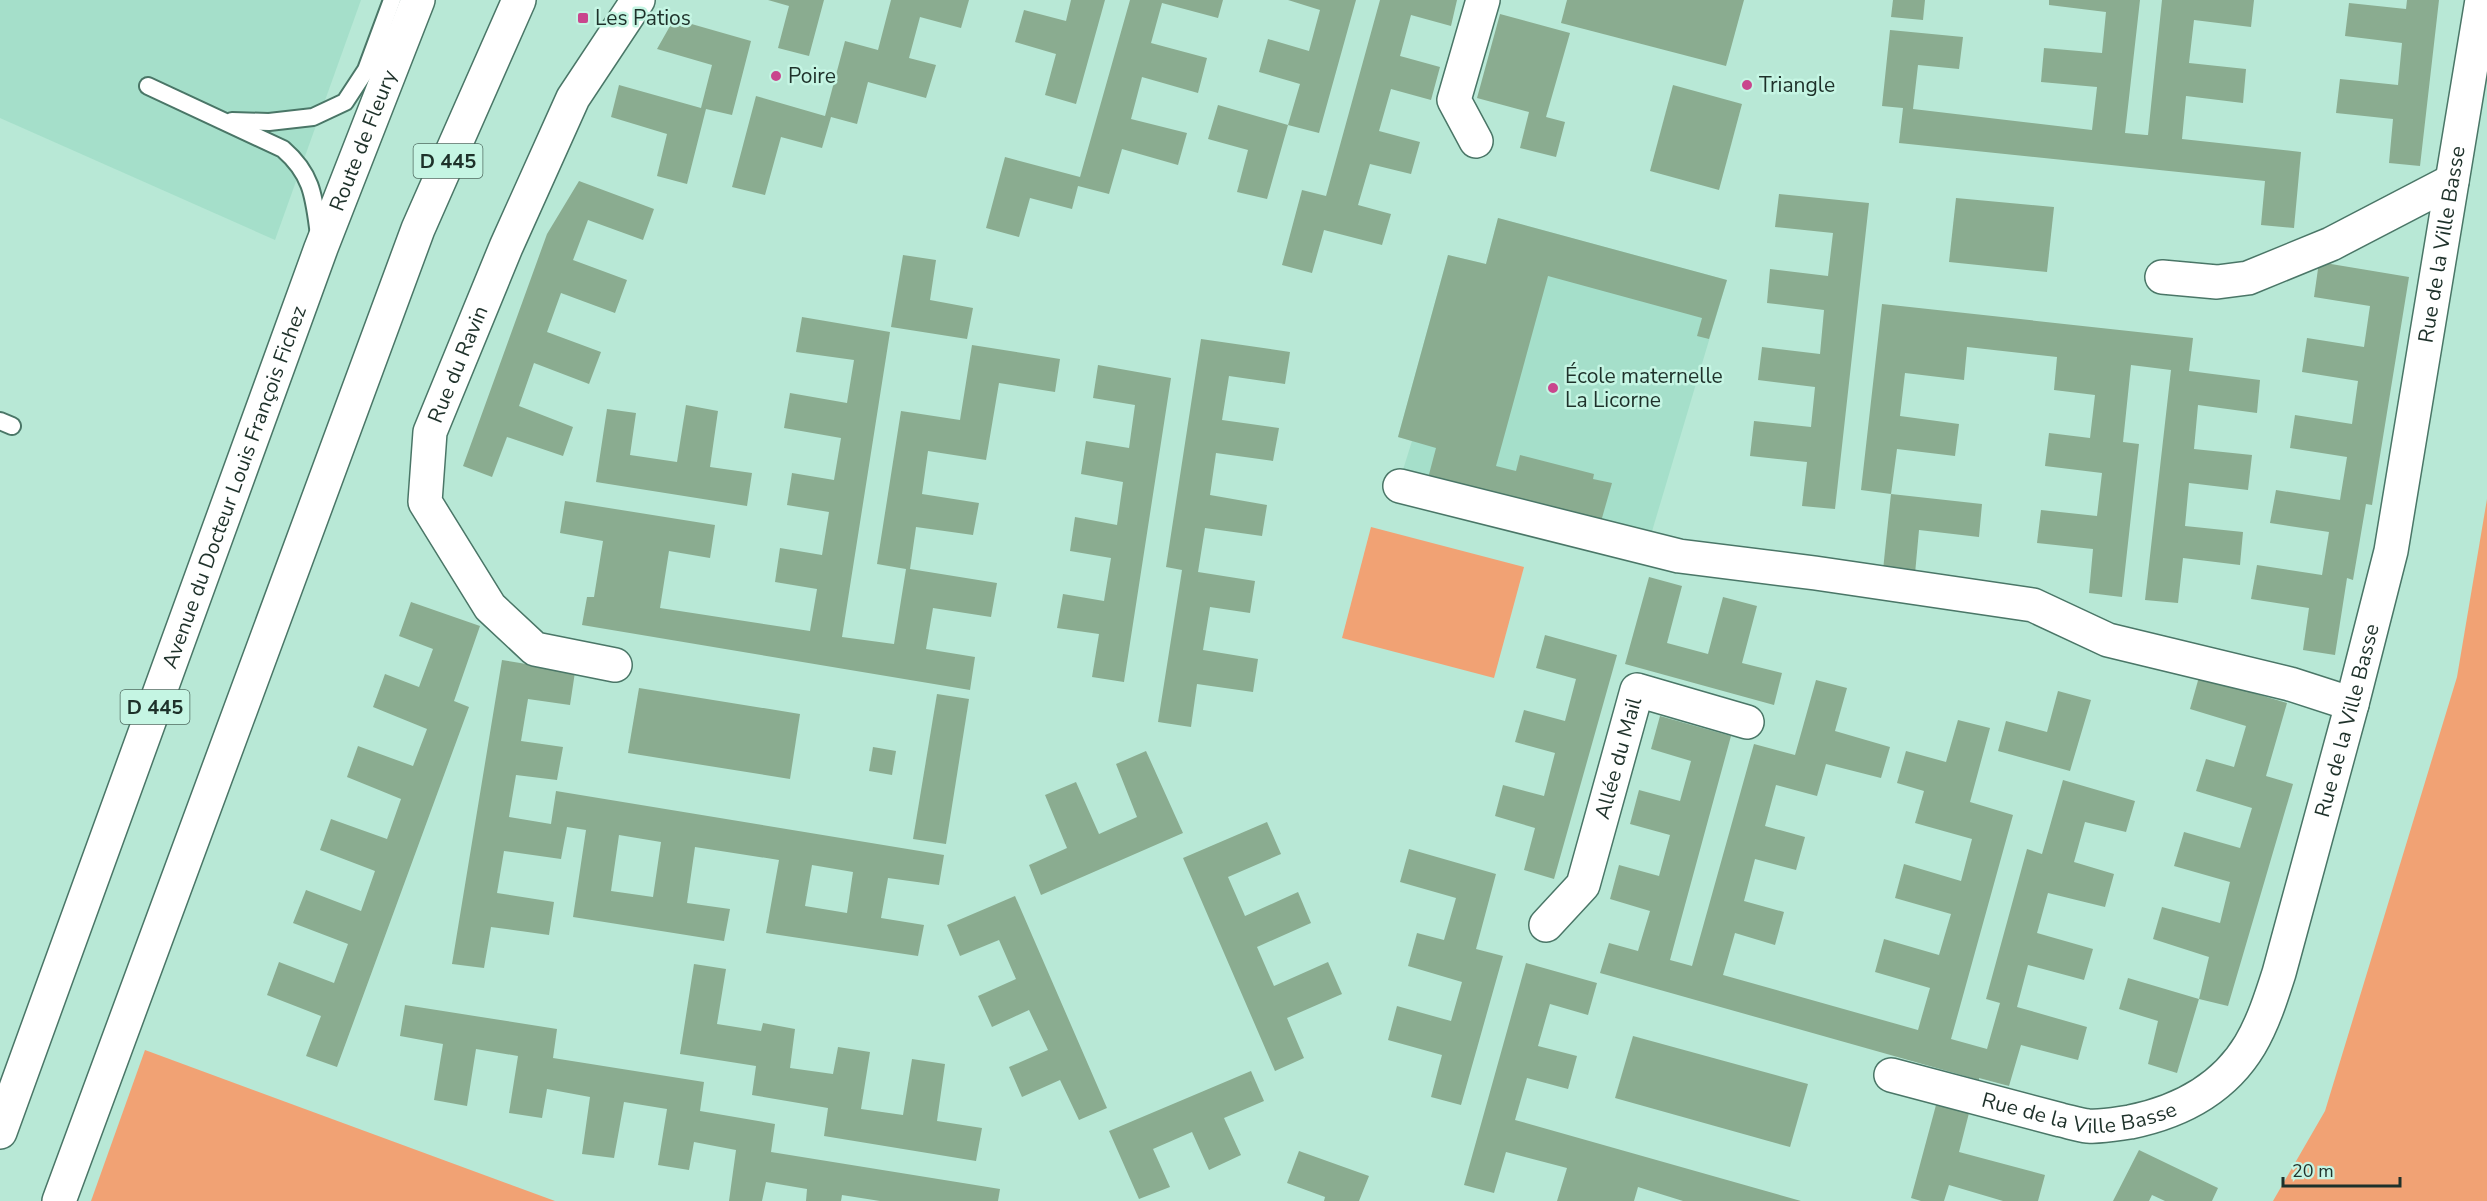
<svg xmlns="http://www.w3.org/2000/svg" width="2487" height="1201" font-family="'Nunito Sans',sans-serif">
<style>
.built{fill:#a5dfca}
.green{fill:#f1a274}
.building{fill:#8aac90;fill-rule:evenodd}
.lines{fill:none;stroke-linecap:round;stroke-linejoin:round}
.service-casing{stroke:#4a7667;stroke-width:20}
.minor-casing{stroke:#4a7667;stroke-width:36}
.primary-casing{stroke:#4a7667;stroke-width:36}
.service{stroke:#fff;stroke-width:16}
.minor{stroke:#fff;stroke-width:33}
.primary{stroke:#fff;stroke-width:33}
.poi-dot{fill:#c9468d;stroke:#c5f5e3;stroke-width:2}
.labels{text-anchor:middle;stroke-width:5;stroke-linejoin:round;paint-order:stroke}
.shield{fill:#c5f5e3;stroke:#506c62;stroke-width:1.5}
.shield-label{font-size:20px;font-weight:bold;fill:#1e312a}
.poi-label{font-size:21px;fill:#1e312a;stroke:#c5f5e3;text-anchor:start}
.street-label{font-size:21px;fill:#1e312a;stroke:#c5f5e3}
</style>
<rect width="100%" height="100%" fill="#b8e8d6"/>
<!-- built -->
<g class="built">
<path d="M0,0h361l-86,240 -275,-122z"/>
<path d="M1498,218l229,62 -77,258 -248,-65 10,-32 -14,-4 50,-182 38,9z"/>
</g>
<!-- green -->
<g class="green">
<path d="M2487,499v702h-214l52,-90 132,-434z"/>
<path d="M1371,527l153,40 -30,111 -152,-40z"/>
<path d="M145,1050l410,151h-464z"/>
</g>
<!-- building -->
<g class="building">
<path d="M768,0h56l-15,56 -31,-8 11,-42z"/>
<path d="M891,0h78l-8,28 -41,-11 -11,41 27,7 -10,33 -58,-16 -11,42 -26,-7 -9,31 -41,-11 -16,58 -33,-8 24,-91 69,20 20,-75 33,9z"/>
<path d="M1071,0h34l-29,104 -31,-9 11,-41 -41,-12 9,-32 42,11z"/>
<path d="M1130,0h93l-5,18 -56,-15 -11,40 56,15 -9,35 -56,-16 -11,42 56,14 -9,32 -56,-16 -13,45 -31,-8 -6,23 -42,-11 -11,39 -33,-9 19,-71 75,20z"/>
<path d="M1288,0h68l-37,133 -31,-8 12,-41 -41,-12 9,-33 41,12 11,-41z"/>
<path d="M1380,0h77l-6,26 -40,-11 -11,41 40,11 -9,33 -40,-11 -12,42 41,11 -9,32 -41,-10 -12,41 33,9 -9,31 -58,-15 -12,43 -30,-8 20,-75 24,6z"/>
<path d="M1567,0h177l-18,66 -165,-43z"/>
<path d="M1893,0h32l-2,20 -32,-3z"/>
<path d="M2049,0h91l-15,133 21,2h2l14,-135h92l-3,27 -57,-7 -5,43 57,6 -3,34 -57,-7 -4,43 119,13 -7,76 -33,-3 4,-44 -366,-38 4,-35 -21,-2 8,-76 73,7 -4,32 -41,-4 -5,44 179,21 5,-43 -56,-5 3,-34 58,5 4,-41 -57,-7z"/>
<path d="M2407,0h32l-19,166 -31,-3 4,-44 -57,-6 4,-34 58,6 4,-42 -57,-7 4,-33 57,6z"/>
<path d="M1500,14l70,19 -24,84 19,5 -9,35 -36,-9 9,-36 -52,-14z"/>
<path d="M674,19l77,22 -19,74 -26,-6 -19,75 -30,-8 10,-42 -56,-17 8,-32 82,23 11,-43 -55,-16z"/>
<path d="M1673,85l69,19 -23,86 -69,-19z"/>
<path d="M1218,105l70,20 -21,74 -30,-7 11,-42 -40,-11z"/>
<path d="M579,181l75,28 -11,31 -55,-20 -15,40 54,20 -12,33 -54,-20 -14,39 54,20 -12,32 -55,-21 -15,43 54,21 -10,29 -56,-19 -15,40 -29,-11 84,-232z"/>
<path d="M1779,194l90,9 -34,306 -33,-3 5,-44 -57,-6 4,-35 57,6 4,-40 -57,-7 4,-33 58,7 4,-44 -57,-7 3,-34 58,7 5,-43 -58,-6z"/>
<path d="M1956,198l98,9 -7,65 -98,-10z"/>
<path d="M1498,218l229,62 -18,59 -12,-3 5,-18 -154,-42 -52,190 20,5 4,-16 74,19 -1,5 19,4 -12,42 -173,-43 9,-34 -38,-11 50,-182 38,9z"/>
<path d="M903,255l33,5 -6,40 43,8 -6,31 -76,-12z"/>
<path d="M2319,262l90,15 -37,228 -6,-1 -13,76 -6,-2 -12,77 -32,-5 6,-42 -58,-9 6,-34 65,10 7,-43 -59,-9 6,-33 64,10 7,-43 -57,-9 5,-33 57,9 6,-43 -56,-9 5,-34 57,9 6,-41 -56,-9z"/>
<path d="M1882,304l311,34 -4,33 71,9 -3,33 -59,-8 -4,44 58,6 -4,35 -59,-7 -4,43 58,6 -3,33 -57,-7 -5,45 -33,-3 26,-230 -40,-5 -8,77 16,2 -17,153 -33,-4 4,-44 -56,-6 4,-33 56,6 5,-43 -57,-7 4,-33 41,5 5,-43 -41,-5 3,-33 -90,-10 -3,33 -59,-7 -5,43 59,8 -4,32 -58,-7 -6,45 -30,-4z"/>
<path d="M802,317l88,15 -48,305 52,7 12,-75 -29,-5 24,-153 59,9 12,-75 88,14 -5,33 -56,-9 -13,77 -58,-9 -6,43 57,9 -6,32 -57,-8 -6,42 87,14 -6,34 -58,-9 -7,41 49,8 -5,33 -388,-65 5,-28h7l9,-56 -43,-8 5,-32 150,24 -5,33 -41,-7 -9,57 150,23 7,-42 -42,-7 5,-34 42,7 7,-43 -42,-7 5,-32 42,7 7,-42 -57,-10 6,-35 57,10 7,-43 -58,-8z"/>
<path d="M1201,339l89,13 -5,32 -56,-8 -7,44 57,8 -6,33 -57,-8 -6,42 57,10 -5,31 -57,-8 -7,44 57,9 -5,32 -40,-6 -7,43 55,9 -5,33 -56,-8 -6,43 -33,-5 24,-152 -16,-3z"/>
<path d="M1098,365l73,13 -47,304 -32,-5 7,-43 -42,-6 6,-34 41,7 7,-43 -41,-7 5,-34 42,8 6,-43 -42,-8 5,-33 43,7 6,-43 -42,-7z"/>
<path d="M686,405l32,6 -8,56 42,6 -5,33 -151,-24 11,-73 29,4 -6,42 47,7z"/>
<path d="M1891,494l91,10 -3,33 -60,-7 -4,44 -32,-4z"/>
<path d="M1649,577l33,9 -15,57 41,11 15,-57 34,9 -15,57 40,10 -8,32 -149,-41z"/>
<path d="M411,602l69,24 -26,75 15,6 -132,360 -31,-11 15,-40 -54,-21 12,-33 55,21 14,-39 -55,-21 13,-33 55,21 14,-40 -55,-21 11,-31 56,20 14,-40 -54,-22 11,-31 55,20 14,-37 -54,-22 12,-33 34,13 14,-38 -34,-13z"/>
<path d="M1545,635l72,20 -63,224 -30,-9 11,-42 -40,-12 8,-31 41,11 11,-43 -40,-11 9,-32 41,11 11,-42 -40,-11z"/>
<path d="M502,660l73,12 -5,33 -42,-6 -7,42 42,6 -6,33 -41,-5 -7,42 42,7 5,-33 388,64 -5,30 -51,-7 -7,40 43,7 -6,31 -152,-23 13,-73 -84,-13 -8,56 43,6 -6,32 -151,-24 13,-87 -19,-3 -6,32 -57,-8 -7,42 57,9 -5,33 -58,-8 -7,41 -32,-4zM619,835l42,7 -8,55 -42,-6zM812,865l41,7 -6,41 -42,-7z"/>
<path d="M2199,677l88,26 -21,73 27,8 -65,222 -29,-7 -22,74 -29,-9 10,-43 -39,-12 9,-31 71,21 10,-42 -56,-18 9,-32 58,16 10,-41 -56,-16 10,-34 56,16 12,-40 -56,-17 10,-32 28,8 12,-41 -56,-17z"/>
<path d="M1816,680l31,8 -12,43 55,16 -9,31 -55,-14 -9,32 -41,-11 -11,41 40,11 -9,33 -41,-11 -11,42 40,11 -9,33 -40,-12 -12,42 195,55 12,-42 -55,-16 9,-33 55,16 12,-41 -56,-16 9,-34 57,17 11,-42 -57,-16 9,-32 -27,-8 9,-32 40,11 12,-42 32,8 -20,74 43,13 -62,224 36,10 13,-46 -14,-4 41,-150 15,5 21,-74 72,21 -9,31 -41,-10 -11,40 40,12 -9,33 -57,-14 -11,40 56,16 -9,31 -56,-15 -11,42 70,20 -9,33 -57,-15 -12,41 -30,-8v2l-379,-107 9,-30 29,8 12,-40 -40,-12 9,-34 40,11 11,-41 -40,-11 9,-34 41,11 11,-40 -40,-12 9,-33 71,20 -61,224 22,6 62,-222 41,11z"/>
<path d="M639,688l161,26 -10,65 -162,-26z"/>
<path d="M2058,691l33,9 -21,71 -72,-20 8,-30 41,11z"/>
<path d="M937,694l32,5 -23,145 -33,-5z"/>
<path d="M873,747l23,4 -4,24 -23,-4z"/>
<path d="M1146,751l37,82 -142,62 -12,-30 38,-17 -22,-53 31,-13 23,52 38,-17 -21,-53z"/>
<path d="M1267,822l14,32 -53,23 17,39 53,-24 13,31 -54,24 17,39 54,-24 14,32 -55,24 17,40 -29,13 -92,-213z"/>
<path d="M1409,849l87,25 -20,75 27,7 -42,149 -30,-8 11,-42 -54,-15 9,-34 54,15 11,-39 -54,-16 9,-33 27,7 12,-42 -56,-16z"/>
<path d="M1015,896l92,212 -28,12 -19,-40 -38,17 -13,-30 39,-17 -19,-40 -37,17 -14,-31 38,-17 -17,-39 -39,16 -13,-31z"/>
<path d="M1526,963l71,20 -9,32 -38,-11 -12,42 39,10 -9,33 -41,-11 -12,42 286,81h-118l-45,-14 -4,14h-77l10,-33 -61,-16 -12,41 -30,-8z"/>
<path d="M694,964l32,5 -9,55 44,7 2,-8 32,6 -5,39 43,6 5,-27 32,5 -9,57 42,6 9,-56 33,5 -8,57 45,7 -6,33 -152,-25 4,-28 -76,-13 4,-29 -76,-12z"/>
<path d="M405,1005l152,24 -4,29 151,24 -4,29 75,13 -4,28 229,37 -2,12h-118l-38,-6 -1,6h-35l1,-12 -41,-7 -4,19h-33l7,-51 -42,-8 -5,28 -31,-5 9,-56 -43,-7 -10,56 -32,-4 8,-57 -43,-8 -5,29 -33,-5 9,-57 -42,-7 -9,57 -33,-6 9,-56 -43,-8z"/>
<path d="M1633,1036l175,48 -18,63 -175,-49z"/>
<path d="M1251,1071l13,30 -40,17 17,37 -32,15 -17,-38 -39,17 17,38 -31,12 -30,-68z"/>
<path d="M1936,1105l33,8 -10,39 86,23 -7,26h-35l-54,-16 -5,16h-23l-10,-3z"/>
<path d="M2139,1150l79,38 -6,13h-47l-13,-6 -3,6h-36z"/>
<path d="M1299,1151l70,25 -10,25h-35l1,-4 -38,-14z"/>
</g>
<g class="lines">
<defs>
<g id="service">
<path d="M148,86l135,63c30,26 31,49 36,86"/>
<path d="M232,121l37,1 44,-5 32,-15 21,-32 26,-70"/>
<path d="M0,421l12,5"/>
</g>
<g id="minor">
<path d="M1476,141l-22,-41 29,-100"/>
<path d="M2162,277l55,5 31,-4 83,-34 121,-63"/>
<path d="M1400,486l279,70 136,17 218,32 75,35 182,44 62,20"/>
<path id="s1" d="M615,665l-80,-16 -45,-42 -65,-105 5,-70 76,-185 67,-149 65,-98"/>
<path id="s2" d="M1546,925l37,-40 54,-195 110,32"/>
<path id="s3" d="M1891,1075l170,45c9,2 18,5 27,6 14,1 28,-2 42,-4 49,-10 93,-32 120,-77 13,-22 21,-47 29,-72l73,-269 39,-153 91,-551"/>
</g>
<g id="primary">
<path id="s4" d="M0,1132l321,-884 97,-248"/>
<path d="M59,1201l359,-972 101,-229"/>
</g>
</defs>
<!-- service casing -->
<use href="#service" class="service-casing"/>
<!-- minor casing -->
<use href="#minor" class="minor-casing"/>
<!-- primary casing -->
<use href="#primary" class="primary-casing"/>
<!-- service -->
<use href="#service" class="service"/>
<!-- minor -->
<use href="#minor" class="minor"/>
<!-- primary -->
<use href="#primary" class="primary"/>
</g>
<!-- markers -->
<g class="poi-dot">
<rect x="577" y="12" width="12" height="12" rx="3"/>
<circle cx="776" cy="76" r="6"/>
<circle cx="1747" cy="85" r="6"/>
<circle cx="1553" cy="388" r="6"/>
</g>
<g class="labels">
<!-- shield labels -->
<g class="shield">
<rect x="413.5" y="144" width="69" height="34" rx="4.5"/>
<rect x="120.5" y="690" width="69" height="34" rx="4.5"/>
</g>
<g class="shield-label">
<text x="448" y="168">D 445</text>
<text x="155" y="714">D 445</text>
</g>
<!-- poi labels -->
<g class="poi-label">
<text x="595" y="25">Les Patios</text>
<text x="788" y="83">Poire</text>
<text x="1759" y="92">Triangle</text>
<text x="1565" y="383">École maternelle<tspan x="1565" dy="24">La Licorne</tspan></text>
</g>
<!-- street labels -->
<g class="street-label">
<text dy="7" stroke="none"><textPath href="#s4" startOffset="1056">Route de Fleury</textPath></text>
<text dy="7" stroke="none"><textPath href="#s3" startOffset="1218">Rue de la Ville Basse</textPath></text>
<text dy="7" stroke="none"><textPath href="#s1" startOffset="410">Rue du Ravin</textPath></text>
<text dy="7" stroke="none"><textPath href="#s4" startOffset="686">Avenue du Docteur Louis François Fichez</textPath></text>
<text dy="7" stroke="none"><textPath href="#s3" startOffset="732">Rue de la Ville Basse</textPath></text>
<text dy="7" stroke="none"><textPath href="#s2" startOffset="186">Allée du Mail</textPath></text>
<text dy="7" stroke="none"><textPath href="#s3" startOffset="194">Rue de la Ville Basse</textPath></text>
</g>
</g>
<!-- scale -->
<path d="M2283 1177v9h117v-9" fill="none" stroke="#1e312a" stroke-width="3"/>
<text x="2292" y="1177" font-size="18" fill="#1e312a" stroke="#c5f5e3" stroke-width="4.5" paint-order="stroke">20 m</text>
</svg>
